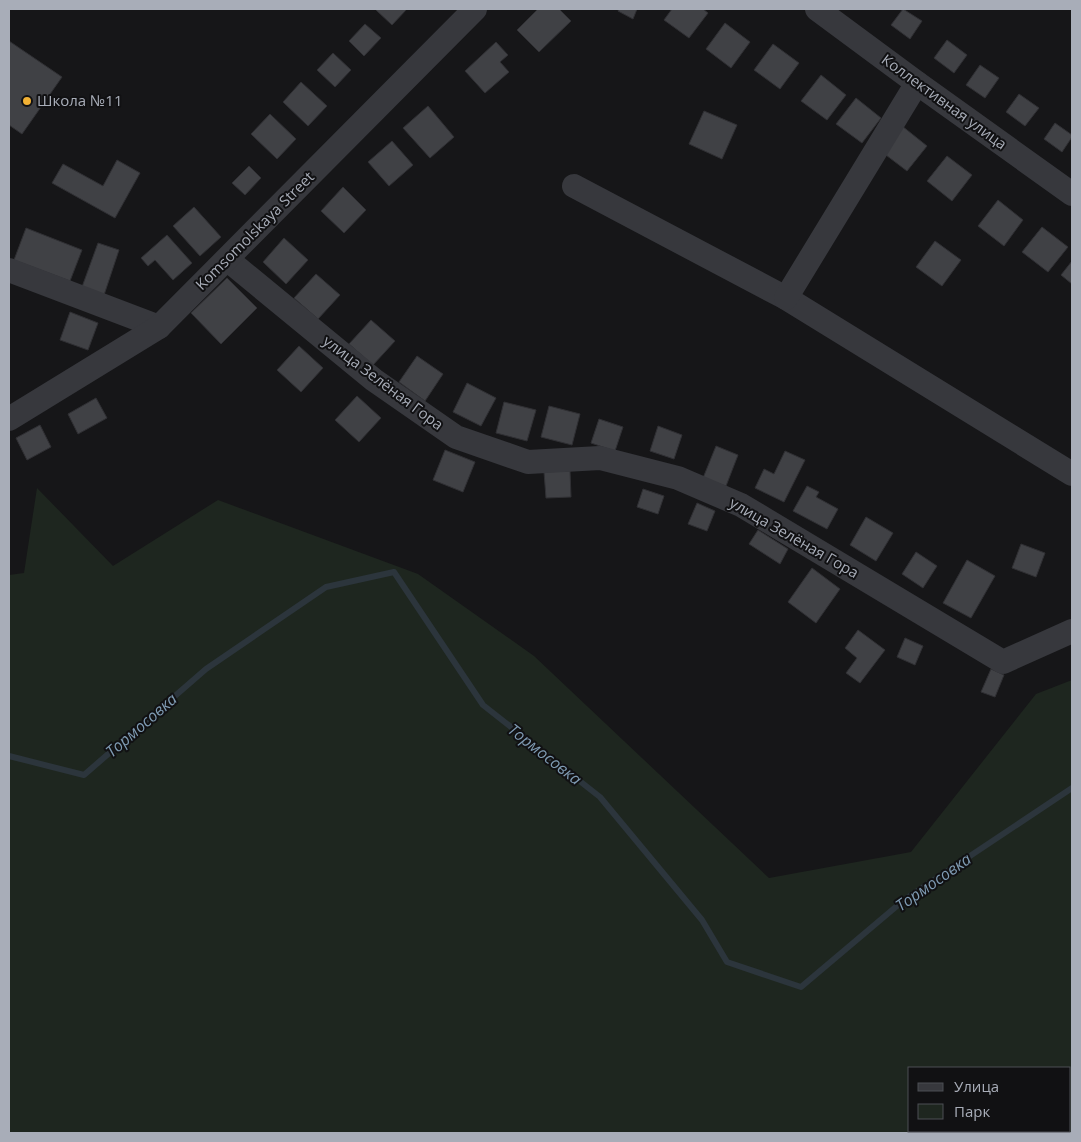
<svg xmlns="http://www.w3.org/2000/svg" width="1081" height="1142" font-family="'Open Sans',sans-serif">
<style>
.green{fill:#1e261f;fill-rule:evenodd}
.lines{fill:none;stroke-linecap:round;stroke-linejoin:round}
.stream{stroke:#2c353c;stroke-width:6}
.building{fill:#404145;stroke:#303034}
.minor{stroke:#37383d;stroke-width:24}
.poi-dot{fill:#f2b134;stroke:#111113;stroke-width:2}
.labels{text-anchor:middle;stroke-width:4;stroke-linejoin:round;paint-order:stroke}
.poi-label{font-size:15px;fill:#a8adb8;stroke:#111113;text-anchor:start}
.street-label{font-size:15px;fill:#a8adb8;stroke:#111113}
.water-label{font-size:16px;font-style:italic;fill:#7f9bb3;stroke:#111113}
</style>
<rect width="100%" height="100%" fill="#161618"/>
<!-- green -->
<path class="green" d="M37,488l76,78 105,-66 200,74 116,82 235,222 142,-26 125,-158 36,-14v453h-1063v-558l15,-2zM910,1068h160v63h-160z"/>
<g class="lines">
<!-- stream -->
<path class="stream" d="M9,756l75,19 122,-106 120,-82 68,-15 89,133 117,92 102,123 25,42 74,25 103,-87 168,-112"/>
</g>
<!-- building -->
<g class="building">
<path d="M377,9h30l-15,16 -16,-15z"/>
<path d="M538,9h21l12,12 -32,31 -22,-22z"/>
<path d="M619,9h18l-4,10 -15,-8z"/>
<path d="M672,9h31l5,4 -19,25 -25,-18z"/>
<path d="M903,9l19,12 -12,18 -19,-14z"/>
<path d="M725,23l25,19 -19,26 -25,-19z"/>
<path d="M365,24l16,14 -17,18 -15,-15z"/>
<path d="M947,40l20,15 -13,18 -20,-15z"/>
<path d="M9,41l53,36 -40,57 -13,-9z"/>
<path d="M496,42l12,13 -8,7 9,10 -24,21 -20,-22z"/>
<path d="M773,44l26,19 -19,26 -26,-19z"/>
<path d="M333,53l18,17 -16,17 -18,-17z"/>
<path d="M980,65l19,13 -14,20 -19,-13z"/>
<path d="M821,75l25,20 -19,25 -26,-19z"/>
<path d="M301,82l26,24 -19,20 -25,-24z"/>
<path d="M1019,94l20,14 -14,18 -19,-14z"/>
<path d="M856,98l25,20 -19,25 -26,-19z"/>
<path d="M428,106l26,31 -24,21 -27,-30z"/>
<path d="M704,111l33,14 -15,34 -33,-15z"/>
<path d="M270,114l26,25 -19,20 -26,-25z"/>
<path d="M1055,123l17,12v2l-10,15 -18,-13z"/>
<path d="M902,126l25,20 -20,25 -25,-19z"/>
<path d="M392,141l21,24 -24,21 -21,-24z"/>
<path d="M947,156l25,19 -20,26 -25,-20z"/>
<path d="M117,160l23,13 -25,45 -63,-35 11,-19 40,22z"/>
<path d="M249,166l12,12 -16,17 -13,-12z"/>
<path d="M343,187l23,23 -22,23 -23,-22z"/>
<path d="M998,200l25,20 -19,26 -26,-20z"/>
<path d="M194,207l27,30 -21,19 -27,-30z"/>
<path d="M1042,227l26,20 -20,25 -26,-20z"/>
<path d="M26,228l56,22 -12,31 -56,-21z"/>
<path d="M167,235l25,28 -19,17 -18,-20 -7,6 -7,-8z"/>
<path d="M284,238l24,22 -22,24 -23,-22z"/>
<path d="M935,241l26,19 -19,26 -26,-19z"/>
<path d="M98,243l21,7 -15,45 -22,-8z"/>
<path d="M1072,261v23l-11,-9z"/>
<path d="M316,274l24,21 -22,24 -24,-21z"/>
<path d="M227,278l30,30 -36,36 -30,-31z"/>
<path d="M70,312l28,11 -10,27 -28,-10z"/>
<path d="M371,320l24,21 -22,24 -24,-21z"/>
<path d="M299,346l24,22 -22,24 -24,-22z"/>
<path d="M417,356l26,18 -18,27 -26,-19z"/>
<path d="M467,383l29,15 -15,28 -28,-14z"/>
<path d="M357,396l24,22 -22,24 -24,-22z"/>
<path d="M96,398l11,20 -29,16 -10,-20z"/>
<path d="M504,402l32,8 -9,31 -31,-8z"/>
<path d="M549,406l31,8 -8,31 -31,-8z"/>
<path d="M599,419l24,8 -8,24 -24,-8z"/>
<path d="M40,425l11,22 -24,13 -11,-22z"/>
<path d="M658,426l24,9 -8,24 -24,-8z"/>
<path d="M716,446l22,9 -12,31 -23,-8z"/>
<path d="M445,450l30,12 -12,30 -30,-12z"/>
<path d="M785,451l20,9 -21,42 -29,-14 9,-19 10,5z"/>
<path d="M570,471l1,26 -25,1 -2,-26z"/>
<path d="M807,486l12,6 -3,5 22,12 -11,20 -34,-18z"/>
<path d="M643,489l21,7 -6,18 -21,-7z"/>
<path d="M697,503l18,8 -8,20 -19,-7z"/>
<path d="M866,517l27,16 -17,28 -26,-16z"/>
<path d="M758,530l30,19 -8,15 -31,-20z"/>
<path d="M1021,544l24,9 -9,24 -24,-9z"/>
<path d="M916,552l21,14 -14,22 -21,-14z"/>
<path d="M967,560l28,16 -24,42 -28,-15z"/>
<path d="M812,568l28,21 -24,34 -28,-21z"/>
<path d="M858,630l27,20 -25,33 -14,-10 11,-15 -12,-10z"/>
<path d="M905,638l18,8 -8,19 -18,-8z"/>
<path d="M991,669l13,6 -9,22 -14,-5z"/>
</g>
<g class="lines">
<!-- minor -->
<g class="minor">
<path d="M817,9l100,74 155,111"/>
<path d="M574,186l212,112 286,176"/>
<path d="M228,260l146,120 82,57 72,25 72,-4 78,20 63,27 262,157 69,-31"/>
<path d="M9,270l150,57"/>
<path d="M786,298l131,-215"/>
<path d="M9,419l150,-92 316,-318"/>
</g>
</g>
<!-- markers -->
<circle class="poi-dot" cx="27" cy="101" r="5"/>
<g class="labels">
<!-- poi labels -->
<g class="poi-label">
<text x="37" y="106">Школа №11</text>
</g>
<!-- street labels -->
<g class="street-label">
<text transform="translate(944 102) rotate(36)" y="5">Коллективная улица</text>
<text transform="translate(255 231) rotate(-45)" y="5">Komsomolskaya Street</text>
<text transform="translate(383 383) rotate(37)" y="5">улица Зелёная Гора</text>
<text transform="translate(794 538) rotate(30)" y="5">улица Зелёная Гора</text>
</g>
<!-- water labels -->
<g class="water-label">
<text transform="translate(141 725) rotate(-41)" y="6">Тормосовка</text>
<text transform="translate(545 754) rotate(38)" y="6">Тормосовка</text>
<text transform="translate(933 882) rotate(-35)" y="6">Тормосовка</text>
</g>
</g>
<!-- border -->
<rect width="1081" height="1142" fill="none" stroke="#a8adb8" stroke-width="20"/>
<!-- legend -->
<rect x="908" y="1067" width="162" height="65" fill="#111113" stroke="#4d4f55"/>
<rect x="918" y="1083" width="25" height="8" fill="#37383d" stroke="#4d4f55"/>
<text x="954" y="1092" font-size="15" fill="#a8adb8">Улица</text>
<rect x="918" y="1104" width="25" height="15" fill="#1e261f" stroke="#4d4f55"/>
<text x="954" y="1117" font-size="15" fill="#a8adb8">Парк</text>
</svg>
